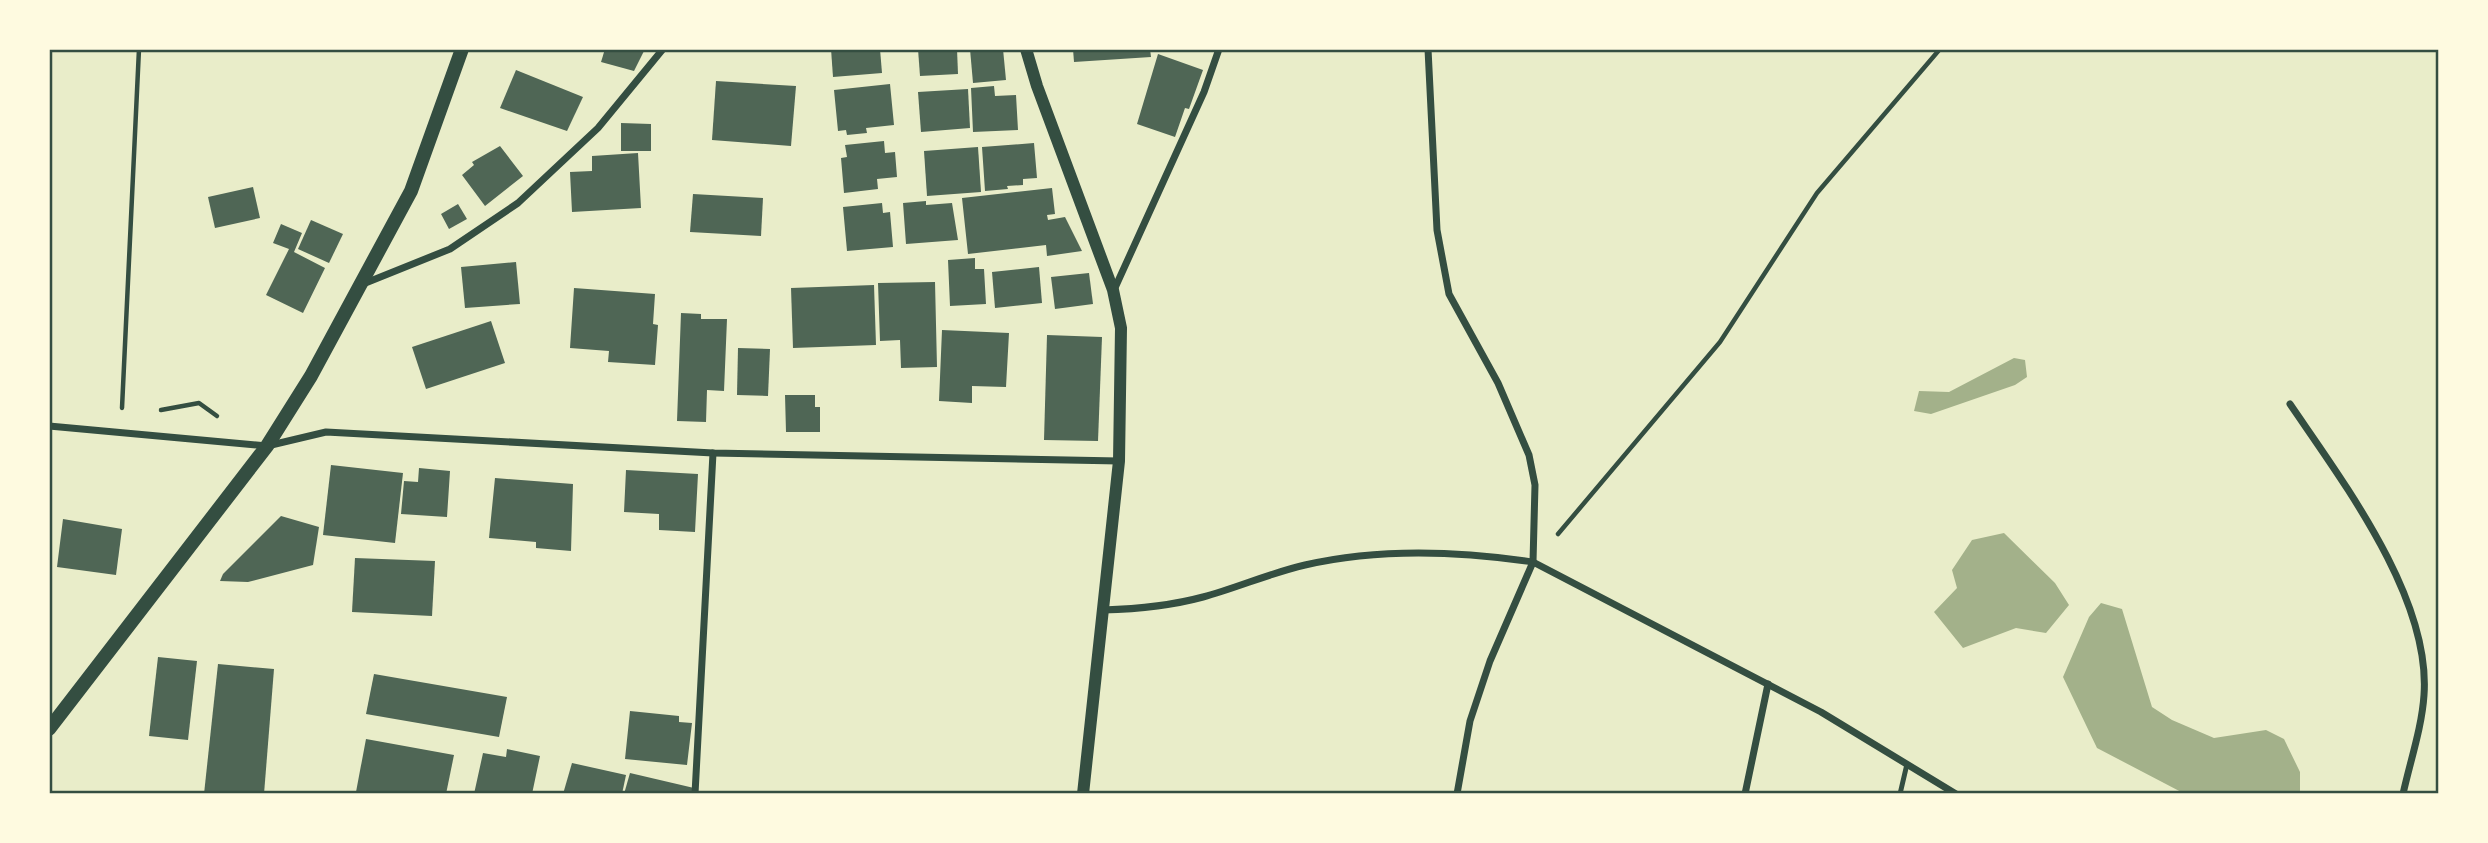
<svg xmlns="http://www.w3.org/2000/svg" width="2488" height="843" font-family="Lato,sans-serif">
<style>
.water{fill:#a3b18a}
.building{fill:#4f6655}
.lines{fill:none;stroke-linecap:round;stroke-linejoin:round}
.path{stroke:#344e41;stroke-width:4.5}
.service{stroke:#344e41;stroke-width:5}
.minor{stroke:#344e41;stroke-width:7}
.tertiary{stroke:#344e41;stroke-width:12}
.secondary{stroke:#344e41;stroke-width:14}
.neatline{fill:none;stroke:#344e41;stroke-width:2.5}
</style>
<rect width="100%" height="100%" fill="#e9edc9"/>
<!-- water -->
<g class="water">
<path d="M2014,358l11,2 2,17 -12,8 -84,29 -17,-3 5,-20 30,1z"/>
<path d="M2004,533l51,50 14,22 -23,28 -30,-5 -53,20 -29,-36 23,-24 -5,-18 20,-30z"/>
<path d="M2101,603l21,6 30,98 20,13 42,18 52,-8 18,9 16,33v22h-115l-88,-46 -34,-71 26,-60z"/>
</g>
<!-- building -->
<g class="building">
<path d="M605,49h40l-11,22 -33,-9z"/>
<path d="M831,49h49l2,24 -49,4z"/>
<path d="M918,49h39l1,25 -38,2z"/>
<path d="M970,49h33l3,31 -33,3z"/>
<path d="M1073,49h77l1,8 -77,5z"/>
<path d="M1158,54l45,16 -14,39 -4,-1 -10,29 -38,-13z"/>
<path d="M516,70l67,27 -16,34 -67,-23z"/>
<path d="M716,81l80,5 -5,60 -79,-6z"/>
<path d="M890,84l4,41 -28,3 1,5 -20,2 -1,-5 -8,1 -4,-41z"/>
<path d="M994,86l1,10 21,-1 2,35 -45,2 -2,-44z"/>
<path d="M968,89l2,39 -49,4 -3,-40z"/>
<path d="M621,123l30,1v27h-30z"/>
<path d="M884,141l1,12 10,-1 2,25 -20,2 1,10 -34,4 -3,-35 6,-1 -2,-12z"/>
<path d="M1034,143l3,35 -14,1v6l-16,1 1,3 -23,2 -3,-44z"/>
<path d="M500,146l23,30 -38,30 -23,-31 12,-10 -2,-3z"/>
<path d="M978,147l3,45 -54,4 -3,-45z"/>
<path d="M638,153l3,55 -69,4 -2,-40 22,-1v-15z"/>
<path d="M253,187l7,31 -45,10 -7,-31z"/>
<path d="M1052,188l3,26 -8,1 1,5 17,-3 17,34 -35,5 -1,-11 -78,9 -6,-56z"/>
<path d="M693,194l70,4 -2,38 -71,-4z"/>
<path d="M926,201v4l26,-2 6,37 -52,4 -3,-41z"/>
<path d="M882,203l1,10 7,-1 3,35 -46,4 -4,-44z"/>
<path d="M458,204l9,15 -18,10 -8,-15z"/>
<path d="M311,220l32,14 -14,29 -31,-14z"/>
<path d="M281,224l21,9 -8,19 31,16 -22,45 -37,-18 23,-46 -16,-6z"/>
<path d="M975,258v11h9l2,35 -36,2 -2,-46z"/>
<path d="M516,262l4,42 -55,4 -4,-41z"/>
<path d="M1039,267l3,36 -47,5 -3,-36z"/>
<path d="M1089,273l4,31 -38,5 -4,-32z"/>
<path d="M935,282l2,85 -36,1 -1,-28 -20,1 -2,-58z"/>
<path d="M874,285l2,60 -83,3 -2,-60z"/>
<path d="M574,288l81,6 -2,30 5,1 -3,40 -47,-3 1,-11 -39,-3z"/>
<path d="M681,313l20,1v5h26l-3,72 -17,-1 -1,32 -29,-1z"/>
<path d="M491,321l14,42 -79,26 -14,-42z"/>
<path d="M942,330l67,3 -3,54 -34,-1v17l-33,-2z"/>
<path d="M1047,335l55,2 -4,104 -54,-1z"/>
<path d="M738,348l32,1 -2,47 -31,-1z"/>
<path d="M785,395h30v12h5v25h-34z"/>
<path d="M331,465l72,8 -8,70 -72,-8z"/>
<path d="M419,468l31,3 -3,46 -46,-3 3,-33 14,1z"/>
<path d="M626,470l72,4 -3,58 -36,-2v-16l-35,-2z"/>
<path d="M495,478l78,6 -2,67 -35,-3v-6l-47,-4z"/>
<path d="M281,516l38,11 -6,38 -65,17 -28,-1 3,-7z"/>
<path d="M63,519l59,10 -6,46 -59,-8z"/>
<path d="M355,558l80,3 -3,55 -80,-4z"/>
<path d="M158,657l39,4 -9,79 -39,-4z"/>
<path d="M218,664l56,5 -10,125h-60z"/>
<path d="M374,674l133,23 -8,40 -133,-23z"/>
<path d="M630,711l49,5v6l13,1 -5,42 -62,-6z"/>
<path d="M366,739l88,16 -8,39 -90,-2z"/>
<path d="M507,749l33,7 -8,38h-58l9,-41 23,4z"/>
<path d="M572,763l54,12 -4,19h-59z"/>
<path d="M630,773l64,15 -2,6h-68z"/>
</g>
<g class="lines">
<!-- path -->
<g class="path">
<path d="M122,408l17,-359"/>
<path d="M161,410l38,-7 18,13"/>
<path d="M1558,534l162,-192 97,-149 123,-144"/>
</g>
<!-- service -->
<path class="service" d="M1900,794l7,-30"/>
<!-- minor -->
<g class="minor">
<path d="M1428,49l9,181 12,64 49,89 31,72 6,30 -2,77 -43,99 -20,60 -13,73"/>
<path d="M363,284l87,-35 68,-46 80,-75 65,-79"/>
<path d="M1114,290l90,-198 15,-43"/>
<path d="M2290,404c53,78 141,194 134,291 -2,32 -14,67 -21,99"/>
<path d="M49,426l218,20 59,-14 387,21 406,8"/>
<path d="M1103,610c33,-1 67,-4 100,-13 34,-9 67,-24 102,-32 73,-17 154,-14 228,-3l288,150 135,82"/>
<path d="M695,794l18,-341"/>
<path d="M1745,794l23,-110"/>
</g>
<!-- tertiary -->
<path class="tertiary" d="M1026,49l11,37 76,204 8,38 -2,133 -36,333"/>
<!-- secondary -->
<path class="secondary" d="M49,729l218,-283 44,-70 100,-185 51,-142"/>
</g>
<!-- border -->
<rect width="2488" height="843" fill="none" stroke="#fefae0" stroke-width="102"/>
<rect x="51" y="51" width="2386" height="741" class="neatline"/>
</svg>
